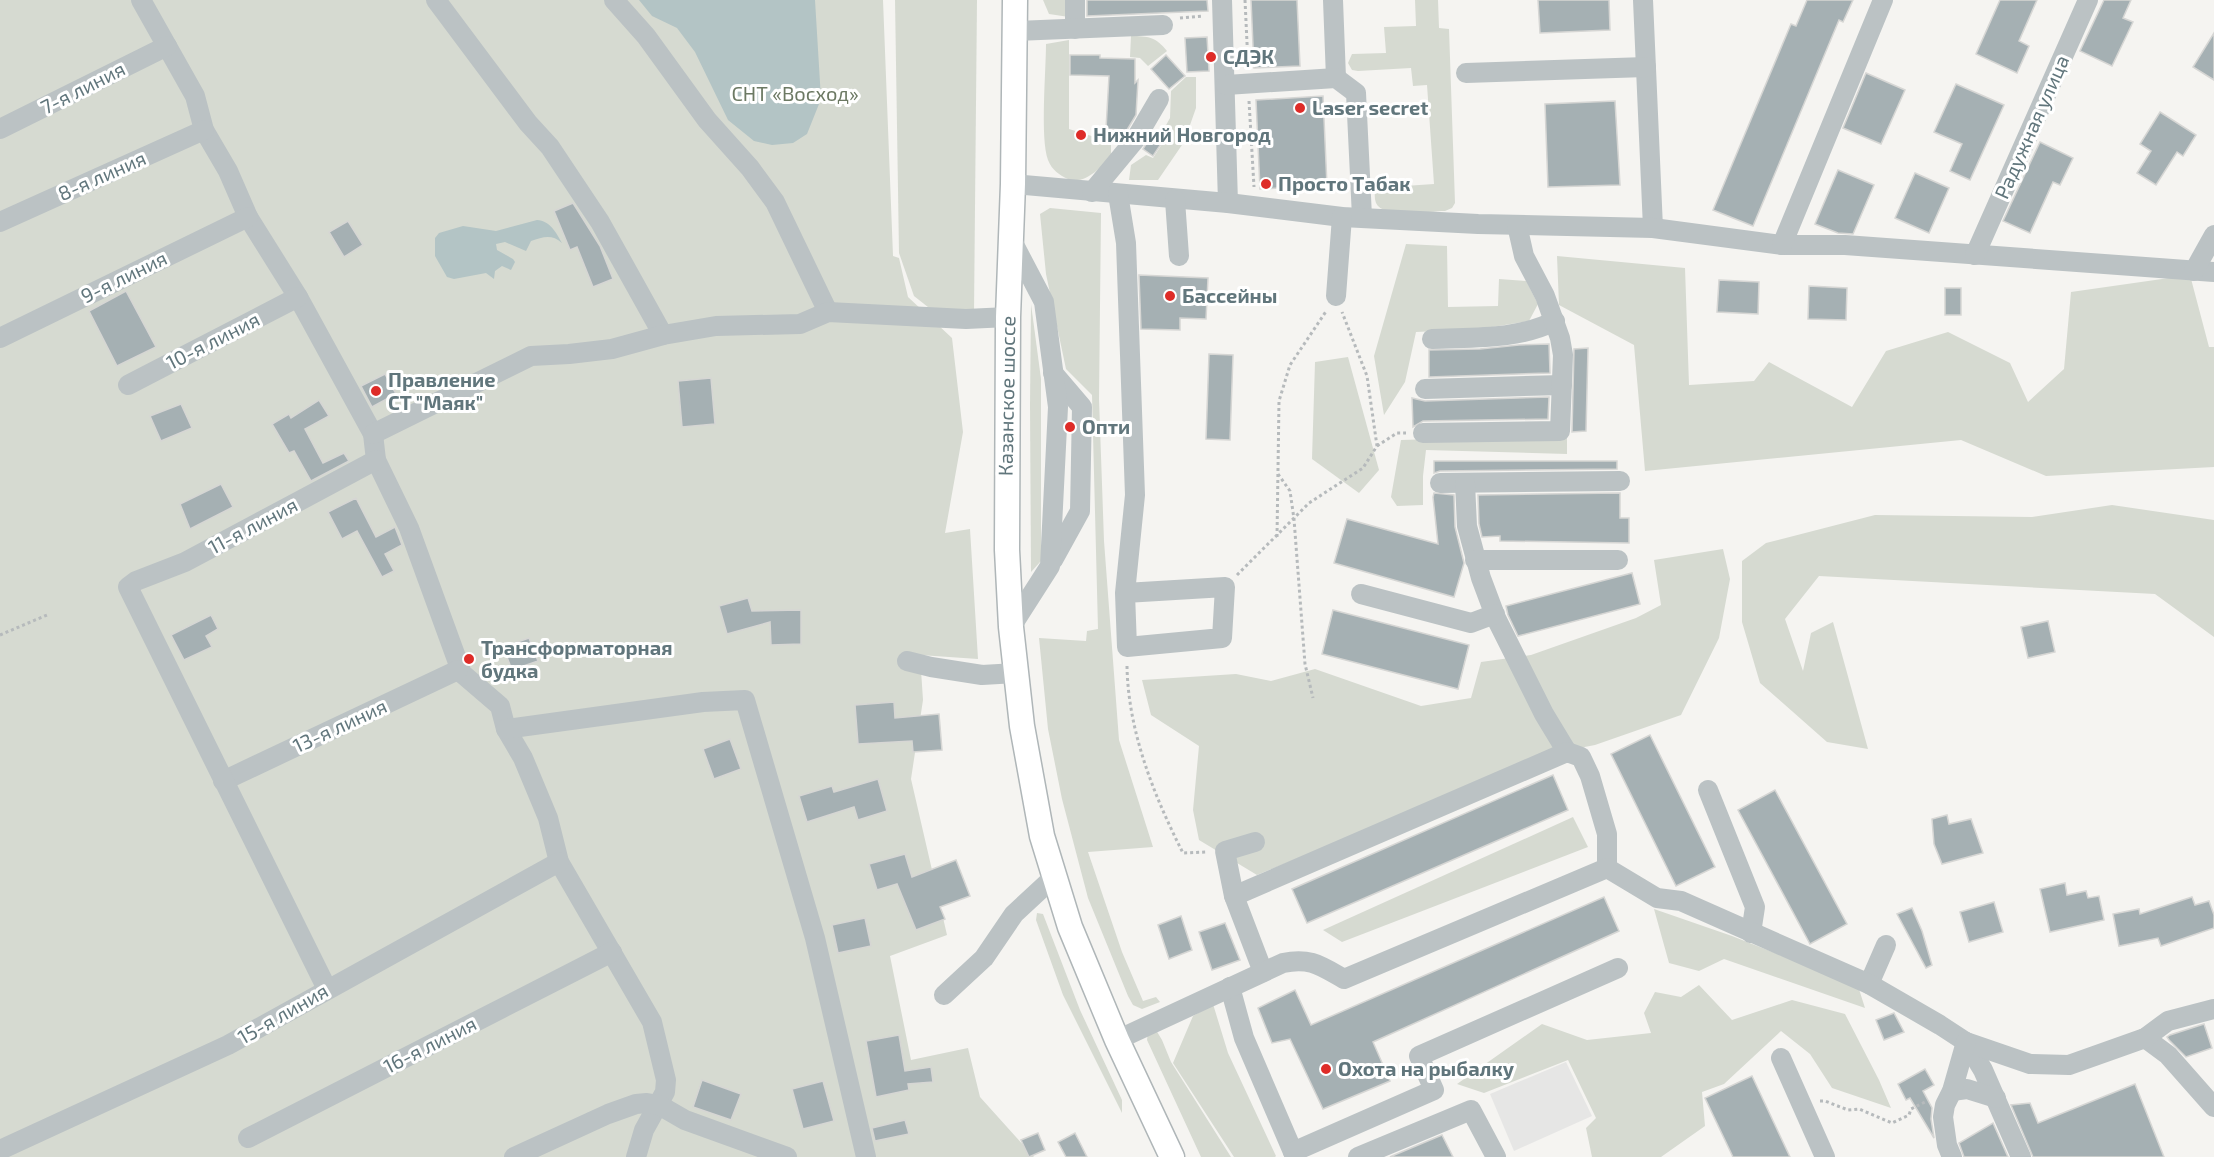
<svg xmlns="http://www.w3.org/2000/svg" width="2214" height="1157" font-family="'Exo 2',sans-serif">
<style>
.built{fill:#e6e6e5}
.green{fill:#d6dad1}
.water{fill:#b3c4c5}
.building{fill:#a5b0b3;stroke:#d6d6d4;stroke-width:1.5}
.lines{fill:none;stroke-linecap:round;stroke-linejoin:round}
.major-casing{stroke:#afb6b8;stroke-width:27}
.path{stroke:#b6babc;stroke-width:3;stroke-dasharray:3 3;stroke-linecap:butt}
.minor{stroke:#bbc2c4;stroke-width:20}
.major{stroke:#fff;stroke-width:24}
.poi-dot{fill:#de2c28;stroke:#fff;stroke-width:2}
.labels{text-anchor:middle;stroke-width:6;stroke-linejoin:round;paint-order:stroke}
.poi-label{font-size:20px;font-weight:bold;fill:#61767c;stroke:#fff;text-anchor:start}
.street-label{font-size:20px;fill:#61767c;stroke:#fff}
.park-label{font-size:20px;fill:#6c7963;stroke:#fff}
</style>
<rect width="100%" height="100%" fill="#f5f4f1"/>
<!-- built -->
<path class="built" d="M1566,1062l26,54 -78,35 -24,-57z"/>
<!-- green -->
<g class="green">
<path d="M0,0h883l10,256 6,2 9,39 44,41 11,94 -18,101 25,-4 8,130 -58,-4 3,45 -12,79 36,156 -57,21 21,104 57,-12 12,49 54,60h-1034z"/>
<path d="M895,0h82l-3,313 -41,-2 -19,-15 -15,-43z"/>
<path d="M1043,0h26v17l-20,-3z"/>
<path d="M1415,0h23l1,28 10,1 6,174 -3,5 -7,3c-16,0 -62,8 -69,-8 -2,-5 -1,-10 -1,-15l59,-4 -7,-99 -14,1 -2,-18 -53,3 -6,-1 -4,-7 4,-9 34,-1 -2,-26 32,-1z"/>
<path d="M1131,36c17,0 25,1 36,15l-19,15 -8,-8 -10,-1z"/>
<path d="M1069,40v89l42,13v15c-11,11 -26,28 -43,22 -9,-4 -16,-9 -20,-19 -8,-22 -2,-89 -2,-116z"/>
<path d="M1186,77h10v31l-12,34 -26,38h-29l2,-15 15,-10 7,3 11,-17 -4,-5 10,-18 1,-27z"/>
<path d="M1050,208l51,5 -2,186 5,142 15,199 34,107 -65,5 34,100 21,49 13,-4 4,5 -18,7 -9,-4 -5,-9 -40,-98 -26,-99 -14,-70 -9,-91 47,3 1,-10 11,-2 -6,-234 -26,-26 -20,-95 -6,-60z"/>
<path d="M1406,244l41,2 1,61 50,-1 1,-27 27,2 12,23 -9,17 -49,8 -64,3 -11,50 -21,33 -10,-59z"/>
<path d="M1557,256l128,12 4,117 65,-4 15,-19 83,45 34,-56 62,-19 62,31 18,39 36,-33 7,-77 119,-17 19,72h5v120l-168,9 -85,-36 -316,31 -11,-126 -75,-40z"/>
<path d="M1031,304l10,75v182l-10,11 -1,-167z"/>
<path d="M1348,357l31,113 -20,23 -47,-34 3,-97z"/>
<path d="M1567,435v19l-141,-4 -3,26v29l-26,1 -6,-9 10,-57z"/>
<path d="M2112,505l102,15v117l-59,-43 -336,-18 -34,43 18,52 8,-38 22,-11 35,127 -41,-7 -67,-59 -18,-61v-61l24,-18 109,-28 157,2z"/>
<path d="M1723,549l7,30 -11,59 -38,77 -86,30 -42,8 -296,122 -58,-35 -6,-30 6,-64 -48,-31 -9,-35 94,-6 35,7 44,-12 106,37 50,-8 10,-36 50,-7 105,-37 25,-13 -7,-45z"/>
<path d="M1573,817l15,30 -246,95 -19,-12z"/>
<path d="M1654,909l78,27 126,50 7,22 -141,-49 -25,12 -30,-8z"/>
<path d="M1037,913l6,1 37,96 42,90v13l-59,-118 -27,-75z"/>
<path d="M1699,985l33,35 60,-20 53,14 34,66 12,28 -59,-20 -22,-34 -29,-23 -57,53 -22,8 3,34 -44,31h-69l-6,-29 10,-10 -28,-58 -84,33 -27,-9 85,-60 45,16 64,-7 -7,-20 11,-21 26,5z"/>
<path d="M1213,1004l15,49 48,103 -1,1h-41l-61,-94 20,-47z"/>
<path d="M1156,1030l6,10 9,22 60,95h-30l-54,-117 1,-8z"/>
</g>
<!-- water -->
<g class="water">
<path d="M639,0h176l6,99 -14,35 -14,9 -21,2 -18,-4 -26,-21 -33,-68 -18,-24 -25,-12z"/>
<path d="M537,220c13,1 19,12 25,23 -10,-9 -19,-6 -31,-2l-5,10 -21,-9 -9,2 1,6 16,9 2,3 -4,8 -9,-4 -7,5 -1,8 -8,-6 -32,6 -7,-2 -12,-21v-18l4,-5 24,-7 33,5z"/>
</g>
<!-- building -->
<g class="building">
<path d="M1087,0h120l1,11 -121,5z"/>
<path d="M1251,0h46l3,66 -46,2z"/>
<path d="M1538,0h71l1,30 -70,3z"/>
<path d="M1807,0h46l-10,22 -4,-2 -86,206 -40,-16 78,-186 5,2z"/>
<path d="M2000,0h37l-18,41 10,5 -12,27 -41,-19z"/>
<path d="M2104,0h27l-8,18 10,4 -21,44 -32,-15z"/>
<path d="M2214,33v47l-21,-13z"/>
<path d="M1207,37l2,34 -22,1 -2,-34z"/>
<path d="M1070,55h30v3l35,1v24l3,-3 -2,35 -9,15 -21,-1 3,-53 -39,-1z"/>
<path d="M1166,55l19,21 -16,13 -18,-20z"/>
<path d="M1866,73l39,17 -24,54 -38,-16z"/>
<path d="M1956,84l48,21 -34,75 -20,-9 12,-27 -28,-12z"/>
<path d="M1323,96l4,90 -67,3 -4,-89z"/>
<path d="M1615,101l5,84 -72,2 -3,-83z"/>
<path d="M2160,112l36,23 -13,21 -6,-4 -21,33 -19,-12 14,-22 -11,-7z"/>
<path d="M1152,134l11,7 -10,15 -10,-7z"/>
<path d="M2040,142l33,16 -13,27 -7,-3 -23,51 -27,-12z"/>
<path d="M1838,170l36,15 -21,49 -15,-1 -23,-9z"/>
<path d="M1915,173l34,15 -20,45 -34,-15z"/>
<path d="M573,203l27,43 13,33 -20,8 -16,-40 -7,3 -16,-39z"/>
<path d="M348,221l15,24 -19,12 -15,-25z"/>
<path d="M1139,275l69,3 -2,41 -26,-1v12l-39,-1z"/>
<path d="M1719,280l40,2 -1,32 -41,-2z"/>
<path d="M1809,286l38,2 -1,32 -38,-1z"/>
<rect x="1945" y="288" width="16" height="27"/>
<path d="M126,291l30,56 -39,19 -28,-55z"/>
<path d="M1549,344l1,29 -121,4v-27l51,-1 39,-4z"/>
<path d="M1588,348l-2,83 -14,1 2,-83z"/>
<path d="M1209,354l24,1 -3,85 -24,-1z"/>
<path d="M385,374l11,20 -24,13 -11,-21z"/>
<path d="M711,378l4,46 -33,3 -4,-46z"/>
<path d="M1549,397l-1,22 -125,2 -10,6 -1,-29 13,3z"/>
<path d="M319,400l10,16 -24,13 18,34 21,-10 5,8 -38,20 -17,-30 -5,2 -17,-29 17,-10 2,4z"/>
<path d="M181,404l11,24 -31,13 -11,-25z"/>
<path d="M1434,461h183v8l-177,2 -6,2z"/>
<path d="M221,484l12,23 -43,22 -10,-25z"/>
<path d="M1434,493l20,2 1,32 9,36 -10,34 -120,-34 13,-44 91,25 -5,-47z"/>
<path d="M1620,493v25h9v25l-129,-2v-5l-18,1 -3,-13 -1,-29z"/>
<path d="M356,498l20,39 19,-10 7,18 -17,9 9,17 -12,6 -25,-46 -15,8 -14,-27z"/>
<path d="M1632,573l8,31 -122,32 -10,-21 -2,-9z"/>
<path d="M748,598l4,13 49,-1v34l-30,1 -1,-23 -43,12 -8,-28z"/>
<path d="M1333,610l136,35 -11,44 -136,-35z"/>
<path d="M211,615l7,14 -12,7 6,11 -28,13 -13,-25z"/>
<path d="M2048,621l7,31 -27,6 -7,-31z"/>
<path d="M529,638l9,23 -26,9 -9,-23z"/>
<path d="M894,702l1,16 44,-4 3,36 -29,2 -1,-11 -54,3 -3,-39z"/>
<path d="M1650,735l65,132 -39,19 -65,-132z"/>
<path d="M730,739l11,30 -27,10 -11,-30z"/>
<path d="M1553,775l15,35 -261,113 -15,-34z"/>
<path d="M878,779l9,32 -29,9 -4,-13 -47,15 -8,-26 33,-10 2,6z"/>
<path d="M1775,790l72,134 -37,20 -72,-134z"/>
<path d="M1947,815l2,9 22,-5 12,34 -41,11 -8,-20 -2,-25z"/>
<path d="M905,854l7,23 44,-17 14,36 -30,11 5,12 -29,11 -19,-46 -20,6 -8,-26z"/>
<path d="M2065,883l2,12 19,-4 2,7 11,-2 5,24 -54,12 -10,-43z"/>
<path d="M1604,897l15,34 -246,111 17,39 -67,28 -33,-70 -18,4 -14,-35 37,-18 16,35z"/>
<path d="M2192,897l3,8 14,-4 5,14v13l-53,18 -3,-8 -39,8 -6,-32 26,-5 1,5z"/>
<path d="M1994,902l9,30 -34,10 -9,-30z"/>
<path d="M1912,908l10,23 10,34 -6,3 -29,-54z"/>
<path d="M1181,916l11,34 -23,9 -11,-34z"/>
<path d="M865,918l6,28 -33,7 -6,-28z"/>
<path d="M1225,923l15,37 -28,10 -13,-38z"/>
<path d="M1894,1013l10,19 -20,8 -8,-20z"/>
<path d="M2204,1024l8,24 -26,9 -17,-17 -2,-3 3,-2z"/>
<path d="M899,1035l6,36 26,-4 2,15 -25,2 1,6 -33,7 -10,-56z"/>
<path d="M1925,1069l9,16 -11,6 9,17 -1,11 3,19 -24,-40 -4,2 -8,-16z"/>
<path d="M1752,1076l38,81h-57l-28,-59z"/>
<path d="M702,1080l39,14 -10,26 -38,-13z"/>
<path d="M823,1081l11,40 -31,8 -11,-40z"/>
<path d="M2135,1084l29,73h-131l-22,-52 19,-2 8,20z"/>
<path d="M905,1120l4,14 -34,7 -3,-13z"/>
<path d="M1993,1123l15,34h-44l-5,-14z"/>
<path d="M1038,1133l7,17 -16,7 -8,-17z"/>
<path d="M1075,1133l12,24h-21l-8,-15z"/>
<path d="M1442,1135l11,22h-63l2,-1z"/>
</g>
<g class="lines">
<defs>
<path id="major" d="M1015,0l-2,184 -5,133 -1,233 4,77 11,99 20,110 28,91 47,113 55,117"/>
</defs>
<!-- major casing -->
<use href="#major" class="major-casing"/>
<!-- path -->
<g class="path">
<path d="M1245,0l3,64"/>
<path d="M1180,18l23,-2"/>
<path d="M1249,101l5,86"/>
<path d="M1377,446l20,-13h9"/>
<path d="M1278,474l12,17 4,28 11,145 8,34"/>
<path d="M1277,537l2,-136 11,-36 37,-55"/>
<path d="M1237,575l72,-72 54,-35 14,-22 -10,-70 -25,-64"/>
<path d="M0,635l47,-20"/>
<path d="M1127,666c1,65 27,130 56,187l25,-1"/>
<path d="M1820,1101h5l23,9 11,-1 33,14 17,-8 2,-6 16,-8"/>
</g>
<!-- minor -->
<g class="minor">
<path d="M141,0l54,96 9,34 24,41 20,46 50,80 75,137 3,26 33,68 51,140 -2,2 42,36 6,23 17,29 25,60 11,44 93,160 14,58 -1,12 -21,38 -8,27"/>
<path d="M436,0l92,123 22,24 50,75 63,113"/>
<path d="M614,0l32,36 61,84 43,48 25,34 53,110"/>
<path d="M1222,0l6,203"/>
<path d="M1333,0l3,78"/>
<path d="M1643,0l10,228"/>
<path d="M1075,29v-29"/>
<path d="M1014,31l149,-6"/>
<path d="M1466,73l180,-6"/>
<path d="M1226,85l110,-7 20,15 6,124"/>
<path d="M0,129l167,-83"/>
<path d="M1013,184l215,19 114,14 136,7 175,4 129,17h63l369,27"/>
<path d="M1092,192l43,-52 24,-41"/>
<path d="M1118,194l8,49 9,252 -10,98 2,54 95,-9 3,-51 -100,6"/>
<path d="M1175,200l4,56"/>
<path d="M0,222l204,-92"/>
<path d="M1782,245l101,-245"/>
<path d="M1975,255l113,-255"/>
<path d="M2194,271l20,-36"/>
<path d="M1336,296l6,-79"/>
<path d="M0,338l248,-121"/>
<path d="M1432,339c41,-2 85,1 123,-18"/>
<path d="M1053,373l29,34 -2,104 -27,49"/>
<path d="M128,385l170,-88"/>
<path d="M1425,389l137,-4"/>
<path d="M1423,433l137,-2 3,-76 -3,-17 -15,-42 -21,-40 -7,-31"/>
<path d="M373,434l158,-78 38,-2 43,-5 51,-14 53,-9 84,-2 28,-12 138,7 42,-2"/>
<path d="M1440,483l180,-2"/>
<path d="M1465,483l2,43 14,52 15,40 48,96 23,38"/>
<path d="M1475,560h143"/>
<path d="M1361,594l110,29 24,-9"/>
<path d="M1011,627l39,-61 8,-159 -14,-105 -33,-63"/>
<path d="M907,661l24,6 51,8 34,-2"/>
<path d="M506,729l197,-27 42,-2 70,238 51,219"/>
<path d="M223,781l235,-111"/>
<path d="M1708,790l47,117 -4,26"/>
<path d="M1234,896l-9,-45 30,-9"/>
<path d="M1263,972l-29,-76 333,-144 14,5 9,19 17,58v34"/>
<path d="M1869,984l17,-39"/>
<path d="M1230,987l14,51 49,114"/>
<path d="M327,989l-199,-402 8,-6 49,-19 191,-102"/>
<path d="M944,995l40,-37 30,-44 41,-38"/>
<path d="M2145,1038l23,17 46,52"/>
<path d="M1117,1040l166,-77c27,-6 38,3 61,16l263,-111 50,30 24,3 188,83 71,41 26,17 17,28 38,87"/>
<path d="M1966,1042l64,22 39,1 76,-27 23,-17 46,-12"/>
<path d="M1781,1058l44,99"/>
<path d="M1952,1091l15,-2 29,9"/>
<path d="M248,1138l364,-186"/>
<path d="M0,1150l228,-105 331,-183"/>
<path d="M514,1157l94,-43 28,-10 11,-1 12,2 26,15 102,37"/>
<path d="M1296,1157l-3,-5 141,-62 -15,-34 199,-88"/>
<path d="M1358,1157l113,-47 25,47"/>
<path d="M1952,1157l-5,-12 -4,-28 2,-12 7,-14 14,-49"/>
</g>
<!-- major -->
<use href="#major" class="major"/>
</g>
<!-- markers -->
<g class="poi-dot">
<circle cx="1211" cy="57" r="6"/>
<circle cx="1300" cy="108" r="6"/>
<circle cx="1081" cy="135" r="6"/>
<circle cx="1266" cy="184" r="6"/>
<circle cx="1170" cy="296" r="6"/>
<circle cx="376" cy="391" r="6"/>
<circle cx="1070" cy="427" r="6"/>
<circle cx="469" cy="659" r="6"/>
<circle cx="1326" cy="1069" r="6"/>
</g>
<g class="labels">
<!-- poi labels -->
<g class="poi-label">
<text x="1223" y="64">СДЭК</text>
<text x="1312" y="115">Laser secret</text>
<text x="1093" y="142">Нижний Новгород</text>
<text x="1278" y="191">Просто Табак</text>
<text x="1182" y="303">Бассейны</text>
<text x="388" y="387">Правление<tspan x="388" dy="23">СТ "Маяк"</tspan></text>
<text x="1082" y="434">Опти</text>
<text x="481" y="655">Трансформаторная<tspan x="481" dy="23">будка</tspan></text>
<text x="1338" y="1076">Охота на рыбалку</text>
</g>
<!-- street labels -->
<g class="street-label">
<text transform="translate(83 88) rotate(-27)" y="7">7-я линия</text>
<text transform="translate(2032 127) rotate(-66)" y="7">Радужная улица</text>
<text transform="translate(102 176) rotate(-24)" y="7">8-я линия</text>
<text transform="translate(124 277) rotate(-26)" y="7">9-я линия</text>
<text transform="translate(213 341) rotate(-27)" y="7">10-я линия</text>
<text transform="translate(1007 396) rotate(-89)" y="7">Казанское шоссе</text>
<text transform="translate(253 526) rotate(-28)" y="7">11-я линия</text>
<text transform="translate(340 726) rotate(-25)" y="7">13-я линия</text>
<text transform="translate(283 1014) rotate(-30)" y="7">15-я линия</text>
<text transform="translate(430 1045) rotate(-27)" y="7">16-я линия</text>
</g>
<!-- park labels -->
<g class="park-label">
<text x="795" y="101">СНТ «Восход»</text>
</g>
</g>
</svg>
